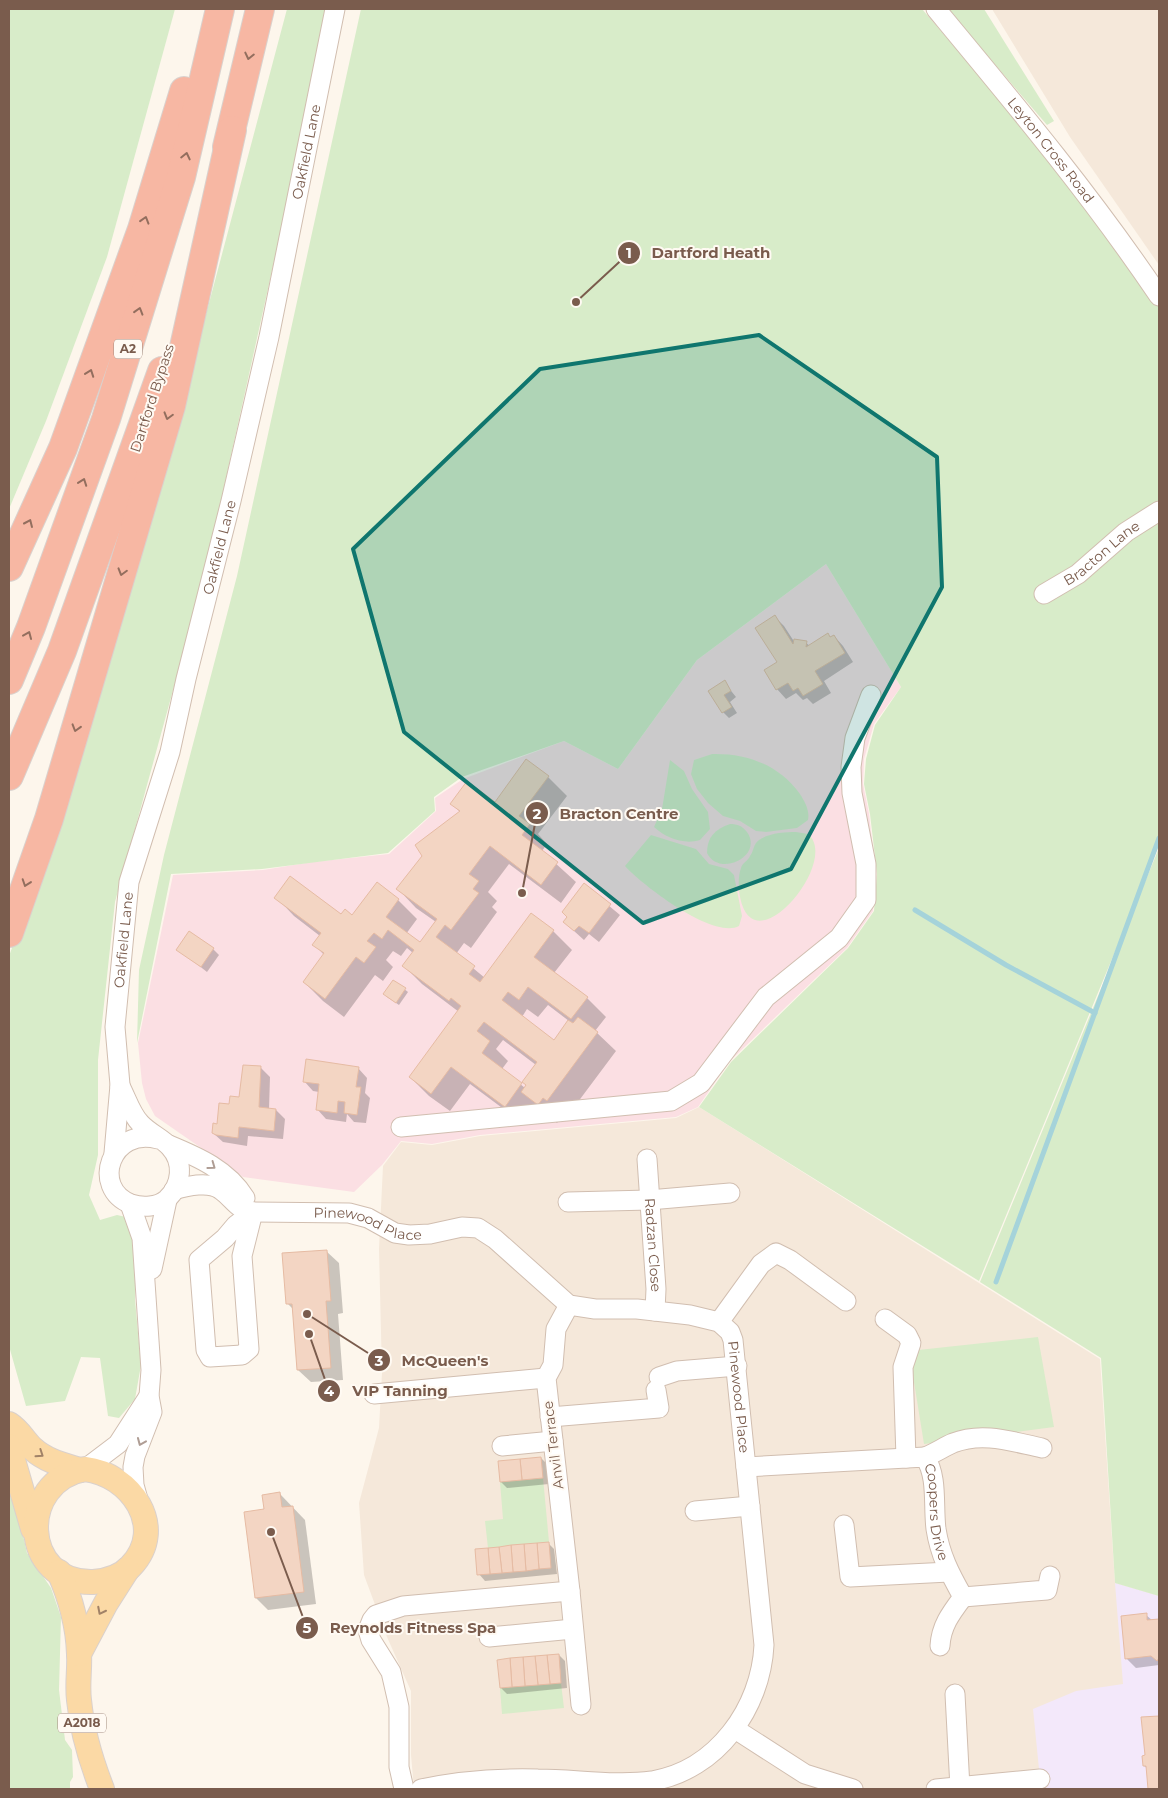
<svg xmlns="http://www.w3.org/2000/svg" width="1168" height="1798" font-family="Montserrat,sans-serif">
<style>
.residential{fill:#f5e8da}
.education{fill:#f3e8fa}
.medical{fill:#fbdfe3}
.green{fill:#d8ecc9}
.shadow{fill:#0003;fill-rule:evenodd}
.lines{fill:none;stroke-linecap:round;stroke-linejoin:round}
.stream{stroke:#a5d3da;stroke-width:5}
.building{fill:#f3d5c3;stroke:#e6bba3}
.minor-casing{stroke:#d1beb0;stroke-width:21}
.major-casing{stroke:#dad1cd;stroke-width:26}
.highway-casing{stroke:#dad1cd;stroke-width:30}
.minor{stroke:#fff;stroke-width:19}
.major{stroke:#fbd9a5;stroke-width:24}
.highway{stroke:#f7b7a3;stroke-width:28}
.oneway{stroke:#936e5e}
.oneway2{stroke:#af9d94}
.oneway3{stroke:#a18267}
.marked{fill:#0f766e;fill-opacity:0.2;stroke:#0f766e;stroke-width:4;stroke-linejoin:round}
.labels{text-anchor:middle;stroke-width:4;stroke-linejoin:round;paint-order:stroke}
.shield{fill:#fffaf3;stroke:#a28b7f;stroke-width:1}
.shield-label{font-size:12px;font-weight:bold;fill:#7a5c4d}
.street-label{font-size:14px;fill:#7a5c4d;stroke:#fffaf3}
.leader{fill:none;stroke:#7a5c4d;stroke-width:2}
.callout-dot{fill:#7a5c4d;stroke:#fffaf3;stroke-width:2}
.mark-label{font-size:15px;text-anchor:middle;font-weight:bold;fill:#fff}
.callout-label{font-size:15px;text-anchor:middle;font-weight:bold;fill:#7a5c4d;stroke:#fffaf3;stroke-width:4;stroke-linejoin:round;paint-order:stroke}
</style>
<rect width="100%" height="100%" fill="#fdf6ec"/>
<!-- residential -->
<g class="residential">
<path d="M992,9h167v256l-89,-128z"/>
<path d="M699,1107l401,252 15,224 44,13v193h-745l-3,-34v-64l-24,-54 -23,-62 -5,-72 20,-75 3,-55 -3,-124 4,-83 18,-24 31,3 48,-9 196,-18z"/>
</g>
<!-- education -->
<path class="education" d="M1115,1583l44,13v193h-118l-8,-80 43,-18 47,-7z"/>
<!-- medical -->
<path class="medical" d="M826,564l75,123 -27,37 -10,35 -1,25 6,30 7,60 -3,37 -26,37 -117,113 -32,46 -22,10 -196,18 -48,9 -31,-3 -19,24 -28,27 -111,-15 -88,-61 -9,-17 -4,-16 -4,-40 35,-168 90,-5 49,-8 77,-8 47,-43 -1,-13 28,-19 101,-38 54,28 79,-109z"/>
<!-- green -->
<g class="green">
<path d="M9,9h166l-68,248 -61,164 -37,88z"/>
<path d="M287,9h39l-49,239 -73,329 -89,325 -17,158v95l-9,40 11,25 17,-5 9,2 10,23 -1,60 6,65 -6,34 -16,19 -11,-2 -8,-58 -19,-1 -16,44 -39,5 -17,-60v-390l29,-79 148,-487z"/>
<path d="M361,9h561l125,145 112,146v545l-180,436 -280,-174 32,-45 117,-114 26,-37 3,-37 -7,-60 -6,-30 2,-25 9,-34 26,-38 -75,-123 -129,96 -79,109 -54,-28 -102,36 -28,20 1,14 -47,42 -126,16 -91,5 -34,169 2,-73 25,-115 73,-279z"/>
<path d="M947,9h37l70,112 -7,4z"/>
<path d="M712,754c35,-1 67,11 88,40 5,8 10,17 8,26l-11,8 -31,4 -10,-1 -16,-10 -17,-5 -15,-13 -11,-14 -6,-15 3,-14z"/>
<path d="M670,760l14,11 8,18 16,23 2,17 -10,11c-16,5 -34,-2 -46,-13l8,-18z"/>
<path d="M730,824c8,0 12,2 17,8 17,24 -28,46 -40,21 0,-16 8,-24 23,-29z"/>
<path d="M796,832l12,2c28,23 -31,102 -57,84 -12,-8 -15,-37 -10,-50 1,-5 7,-7 9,-12 4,-5 3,-12 9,-16 10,-7 26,-8 37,-8z"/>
<path d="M651,835l45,14 13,15 19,5 6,6 8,41 -3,10c-25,14 -97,-41 -114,-60z"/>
<path d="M1159,848v748l-44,-13 -14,-225 -121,-76z"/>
<path d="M1038,1337l16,90 -130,17 -15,-93z"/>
<path d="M9,1470l18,83 24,35 10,29 -2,73 6,50 7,10 1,27 -3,5v7h-61z"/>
<path d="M543,1478l6,64 -61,6 -3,-27 18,-2 -3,-37z"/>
<path d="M561,1683l3,25 -62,6 -2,-26z"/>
</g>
<!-- shadow -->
<g class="shadow">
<path d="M775,617l9,9 11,17h11l4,3 24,-10 9,10 10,16 -29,19 7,12 -18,11 -6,-6 -4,2 -7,-7 -10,6 -9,-10 -11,-19 12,-7z"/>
<path d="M724,682l12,15 -6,5 7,11 -8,5 -6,-6z"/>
<path d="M548,777l19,19 -29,38 9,10 -5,7 34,31 -15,21 -52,-39 -21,28 9,9 -5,6 5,5 -26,36 -7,-5 -8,11 29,24 68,-47 19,19 -18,23 33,25 19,19 -11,14 21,20 -50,67 -3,-2 -6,7 -16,-13 -17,14 -54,-40 -20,27 -21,-15 -19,-19 49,-65 -37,-28 -18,-18 9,-13 -6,-5 -6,8 -8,-5 -7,9 7,7 -10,14 -8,-6 -31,42 -21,-16 -19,-19 20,-27 -10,-11 6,-8 -26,-20 -18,-19 77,20 24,-33 21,16 19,19 -11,15 14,10 16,-22 -20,-14 -18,-19 63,-76 -9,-9 43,-1zM548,1005l21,16 -15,20 -32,-24 5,-8 11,8zM503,1040l33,25 -11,23 -23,-19 6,-8 -12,-12z"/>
<path d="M584,885l36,30 -21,27 -10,-8 -5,6 -20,-18z"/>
<path d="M178,949h35l6,6 -12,17z"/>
<path d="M394,981l14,11 -9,13 -12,-8z"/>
<path d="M261,1068l9,9 -1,32 7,1 9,9 -2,20 -35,-3 -1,10 -24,-4 -10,-9 17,-28 10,-7z"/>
<path d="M358,1068l9,10 -2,15 5,5 -4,25 -12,-1 -7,-8 -1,8 -20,-3 -9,-10 2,-17 -6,-1 -9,-10z"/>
<path d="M326,1251l13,12 4,50 -5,1 5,66 -32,2 -13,-12 -4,-60 -6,-6z"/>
<path d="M541,1458l6,6 2,20 -42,4 -6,-6z"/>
<path d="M280,1494l25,26 11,84 -48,6 -12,-12z"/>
<path d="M548,1543l6,6 3,25 -72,7 -6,-7z"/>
<path d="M1146,1615l7,6 6,-1v45l-23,3 -9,-9 -4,-42z"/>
<path d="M559,1655l6,6 2,27 -60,6 -6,-6z"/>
<path d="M1159,1717v72h-9l-2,-20 -4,-3 3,-9 -4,-39z"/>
</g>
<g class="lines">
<!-- stream -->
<g class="stream">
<path d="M915,910l91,55 89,48"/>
<path d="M996,1282l163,-444"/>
</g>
</g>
<!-- building -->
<g class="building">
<path d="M775,615l18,29 1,-5 13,2 -1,6 22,-14 2,4 4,-2 11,18 -30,18 8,13 -20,12 -5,-8 -5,3 -5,-8 -12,7 -12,-20 13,-8 -22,-34z"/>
<path d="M725,680l6,11 -7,4 8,12 -10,6 -14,-22z"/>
<path d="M526,759l23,17 -30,40 11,8 -8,11 36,27 -17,23 -51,-39 -21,28 10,7 -6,8 6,4 -28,37 -6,-5 -9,12 39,29 -6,8 11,8 51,-69 23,17 -20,27 54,40 -17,22 -43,-32 -9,13 -11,-8 -6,8 52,40 14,-20 5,3 5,-6 20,15 -51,69 -4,-3 -5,7 -17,-13 5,-7 -4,-3 15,-20 -53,-40 -7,9 13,10 -8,12 40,30 -17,24 -54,-40 -20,27 -22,-17 52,-71 -10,-8 -2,3 -47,-35 12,-16 -26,-20 -6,9 -8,-6 -7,8 9,6 -12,16 -8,-6 -31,42 -22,-17 21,-29 -12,-8 9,-12 -47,-35 16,-22 51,38 4,-5 7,6 25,-33 22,17 -13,18 34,25 17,-23 -41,-30 26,-33 -7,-11 45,-34 -10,-7 17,-23 28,21z"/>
<path d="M584,883l27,21 -22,29 -10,-7 -5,5 -11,-9 4,-5 -5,-5z"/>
<path d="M189,931l25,17 -13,19 -25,-17z"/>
<path d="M393,980l13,8 -10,15 -13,-9z"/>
<path d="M306,1059l53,8 -3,20h5l-4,28 -13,-2 1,-11 -7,-1 -1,12 -21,-3 3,-26 -16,-2z"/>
<path d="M243,1065l18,1 -2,41 17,2 -2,22 -35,-4 -1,11 -22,-3 -4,-2 1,-10 4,1 2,-21 10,1 1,-8 9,1z"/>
<path d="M327,1250l4,51h-5l5,67 -34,2 -5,-66h-6l-4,-51z"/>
<path d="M541,1457l2,21 -21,2 -2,-21z"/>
<path d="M520,1459l2,21 -22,2 -2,-21z"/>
<path d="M280,1492l2,15 11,-1 11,86 -49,6 -11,-86 20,-3 -2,-14z"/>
<path d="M549,1542l2,26 -12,1 -2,-26z"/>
<path d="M537,1543l2,26 -13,2 -2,-27z"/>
<path d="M524,1544l2,27 -13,1 -2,-27z"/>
<path d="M511,1545l2,27 -11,1 -3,-26z"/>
<path d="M499,1547l3,26 -12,1 -2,-26z"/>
<path d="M488,1548l2,26 -13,1 -2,-26z"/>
<path d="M1147,1613v7l12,-1v39l-2,3 -6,-5 -26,3 -4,-43z"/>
<path d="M559,1654l2,29 -11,1 -3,-29z"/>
<path d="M547,1655l3,29 -12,1 -3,-29z"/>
<path d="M535,1656l3,29 -13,1 -2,-29z"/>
<path d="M523,1657l2,29 -13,1 -2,-29z"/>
<path d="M510,1658l2,29 -12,1 -3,-28z"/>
<path d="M1159,1716v73h-11l-2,-23h-3l-1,-10 3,-1 -4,-38z"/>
</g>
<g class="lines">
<defs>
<g id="minor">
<path id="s1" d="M936,9c78,94 155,186 223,287"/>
<path id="s2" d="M1044,594l34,-20 48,-42 33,-21"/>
<path d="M120,1086c6,11 11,28 20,37 9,10 22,15 30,24 14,15 12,38 -3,52 -9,8 -24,9 -36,5 -41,-16 -20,-78 27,-65"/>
<path d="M401,1127l270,-26 30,-18 65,-86 73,-59 27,-38v-36l-14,-71 -1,-26 4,-29 16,-43"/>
<path d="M169,1145c29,12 59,25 76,53"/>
<path id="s3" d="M114,1153l6,-68 -5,-58 14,-145 41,-130 16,-73 45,-178 38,-164 66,-328"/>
<path id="s4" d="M647,1159l9,130 -1,22"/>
<path id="s5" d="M174,1190c13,-4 36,-9 47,0 14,10 14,18 32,22l96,1 19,5 27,15 14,2 21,-1 32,-7 16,1 17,11 74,66 26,4h42l53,6 29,7 11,10 3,8 31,305c-3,63 -47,125 -112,136 -37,5 -77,-2 -114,-2 -38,-1 -80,2 -117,10"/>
<path d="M568,1202l81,-2 81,-7"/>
<path d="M130,1204l12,34 9,132 -2,26 3,16 -17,44 -2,11 1,18 5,18"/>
<path d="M253,1212l-11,44 7,93 -7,6 -32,2 -4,-7 -7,-90 26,-22 11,-13z"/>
<path d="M152,1269l15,-69"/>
<path d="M885,1319l22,16 4,8 -8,24 3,91"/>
<path d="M719,1322l42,-58 15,-11 14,7 56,41"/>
<path d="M659,1377l18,-6 60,-5"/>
<path d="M374,1394l172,-16"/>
<path d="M550,1417l109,-9 -3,-18"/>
<path d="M502,1446l51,-5"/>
<path d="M925,1457c10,-4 19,-10 28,-14 30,-12 60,-1 89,5"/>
<path id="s6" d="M746,1467l179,-10c13,20 8,48 11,72 4,26 14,45 27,68 -12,16 -22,29 -23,49"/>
<path d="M85,1469l33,-25 31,-48"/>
<path d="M695,1511l55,-5"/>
<path d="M844,1525l6,52 99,-5"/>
<path d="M570,1591l11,114"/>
<path d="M963,1597l84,-7 3,-14"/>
<path d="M489,1637l84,-8"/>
<path d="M955,1694l5,94"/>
<path d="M735,1729l70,45 48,15"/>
<path d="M404,1789l-5,-22v-60l-8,-35 -20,-32 -3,-10 4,-10 4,-5 27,-9 167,-15 -24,-213 7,-13 3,-36 13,-24"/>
<path d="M936,1789l104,-10"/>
</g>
<g id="major">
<path d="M9,1424c11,7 15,17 24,25 13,12 31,16 47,21"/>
<path d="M9,1446l24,83"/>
<path d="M85,1469c45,5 83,58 46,97 -9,10 -24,15 -38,16 -73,2 -76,-101 -8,-113z"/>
<path d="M59,1572c12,27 19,52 20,82 1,15 -2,30 0,46 3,31 12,61 23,89"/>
<path d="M79,1654l27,-51 21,-33"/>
</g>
<g id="highway">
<path d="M227,147l33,-138"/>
<path d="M9,567l54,-119 79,-219 42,-138"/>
<path d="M9,680l22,-53 75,-208 75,-242 39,-168"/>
<path d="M9,776l53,-125 100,-280"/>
<path d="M9,933l40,-114 122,-413 61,-276"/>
</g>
</defs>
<!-- minor casing -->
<use href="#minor" class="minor-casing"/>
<!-- major casing -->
<use href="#major" class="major-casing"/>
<!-- highway casing -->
<use href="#highway" class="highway-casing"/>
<!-- minor -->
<use href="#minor" class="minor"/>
<!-- major -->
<use href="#major" class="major"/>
<!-- highway -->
<use href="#highway" class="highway"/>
</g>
<!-- one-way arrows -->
<defs><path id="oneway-chevron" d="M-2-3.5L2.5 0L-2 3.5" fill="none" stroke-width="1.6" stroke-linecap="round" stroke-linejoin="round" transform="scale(1.25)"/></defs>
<g class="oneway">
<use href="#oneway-chevron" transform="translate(249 56) rotate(103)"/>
<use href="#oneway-chevron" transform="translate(186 156) rotate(-77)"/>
<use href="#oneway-chevron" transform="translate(145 220) rotate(-73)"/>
<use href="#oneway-chevron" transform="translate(139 311) rotate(-73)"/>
<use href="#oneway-chevron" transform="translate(90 373) rotate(-70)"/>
<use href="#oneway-chevron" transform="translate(168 416) rotate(106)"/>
<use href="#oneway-chevron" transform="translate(83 482) rotate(-70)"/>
<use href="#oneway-chevron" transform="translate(29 523) rotate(-66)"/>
<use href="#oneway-chevron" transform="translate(122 572) rotate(106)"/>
<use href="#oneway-chevron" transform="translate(28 635) rotate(-67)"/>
<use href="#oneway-chevron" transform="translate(76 728) rotate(107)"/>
<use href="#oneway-chevron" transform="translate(26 883) rotate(109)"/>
</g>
<g class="oneway2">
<use href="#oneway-chevron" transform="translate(212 1166) rotate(36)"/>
<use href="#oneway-chevron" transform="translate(141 1442) rotate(113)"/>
</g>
<g class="oneway3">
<use href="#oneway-chevron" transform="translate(40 1454) rotate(34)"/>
<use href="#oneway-chevron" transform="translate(101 1611) rotate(117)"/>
</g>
<!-- marked area -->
<path class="marked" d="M759,335l178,122 5,130 -151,282 -148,54 -239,-191 -51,-183 187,-180z"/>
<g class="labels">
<!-- shield labels -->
<g class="shield">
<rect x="114" y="339.5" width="28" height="19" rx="4"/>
<rect x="58" y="1713.5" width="48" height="19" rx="4"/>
</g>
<g class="shield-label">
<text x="128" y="353">A2</text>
<text x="82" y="1727">A2018</text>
</g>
<!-- street labels -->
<g class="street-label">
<text dy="5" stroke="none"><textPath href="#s1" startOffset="182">Leyton Cross Road</textPath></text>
<text dy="5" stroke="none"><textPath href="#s3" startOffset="1024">Oakfield Lane</textPath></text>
<text transform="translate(152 398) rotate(-72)" y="5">Dartford Bypass</text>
<text dy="5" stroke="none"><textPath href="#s3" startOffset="619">Oakfield Lane</textPath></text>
<text dy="5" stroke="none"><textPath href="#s2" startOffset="71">Bracton Lane</textPath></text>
<text dy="5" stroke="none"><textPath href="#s3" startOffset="214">Oakfield Lane</textPath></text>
<text dy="5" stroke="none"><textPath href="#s5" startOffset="205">Pinewood Place</textPath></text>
<text dy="5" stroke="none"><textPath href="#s4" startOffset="86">Radzan Close</textPath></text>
<text dy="5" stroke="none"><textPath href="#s5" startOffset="670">Pinewood Place</textPath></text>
<text transform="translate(553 1445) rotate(-97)" y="5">Anvil Terrace</text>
<text dy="5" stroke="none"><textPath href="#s6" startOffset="236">Coopers Drive</textPath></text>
</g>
</g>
<!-- callouts -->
<path class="leader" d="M576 302L629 253M522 893L537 813M307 1314L379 1360M309 1334L329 1391M271 1532L307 1628"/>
<g class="callout-dot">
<circle cx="576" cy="302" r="5"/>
<circle cx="522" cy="893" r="5"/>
<circle cx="307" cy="1314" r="5"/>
<circle cx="309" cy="1334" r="5"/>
<circle cx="271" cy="1532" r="5"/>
<circle cx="629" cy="253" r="12"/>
<circle cx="537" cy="813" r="12"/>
<circle cx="379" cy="1360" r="12"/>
<circle cx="329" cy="1391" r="12"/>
<circle cx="307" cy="1628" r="12"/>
</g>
<g class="mark-label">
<text x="629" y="258">1</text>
<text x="537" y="819">2</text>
<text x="379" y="1366">3</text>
<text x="329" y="1396">4</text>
<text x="307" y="1633">5</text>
</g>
<g class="callout-label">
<text x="711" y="258">Dartford Heath</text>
<text x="619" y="819">Bracton Centre</text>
<text x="445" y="1366">McQueen's</text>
<text x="400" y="1396">VIP Tanning</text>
<text x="413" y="1633">Reynolds Fitness Spa</text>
</g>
<!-- border -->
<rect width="1168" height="1798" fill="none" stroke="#7a5c4d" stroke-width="20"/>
</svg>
